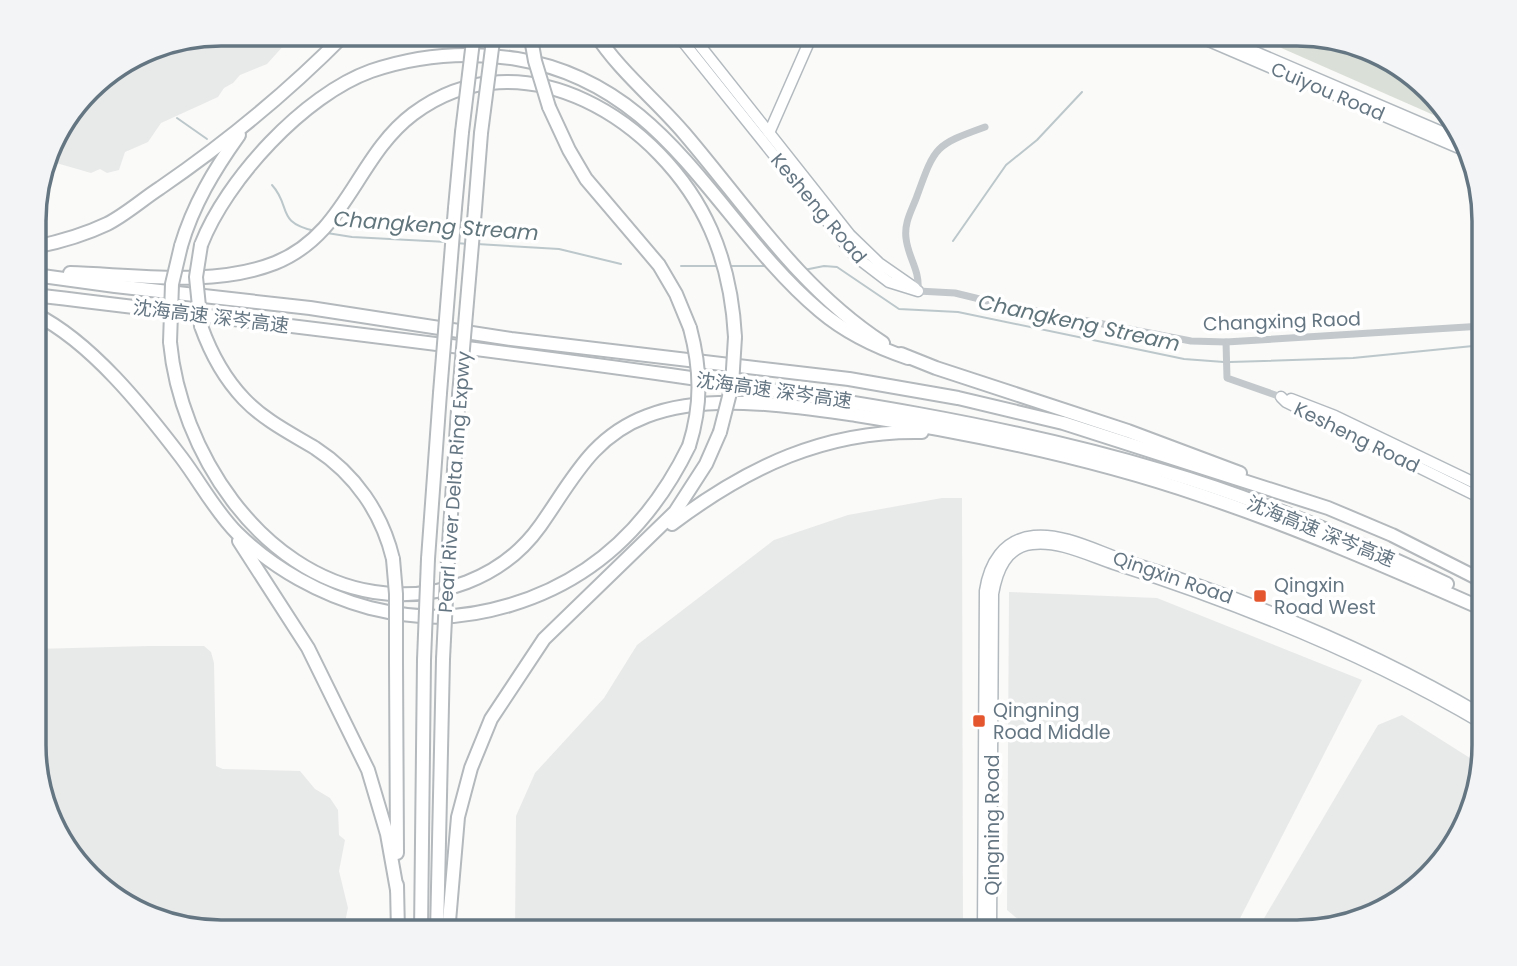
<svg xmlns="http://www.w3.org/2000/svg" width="1517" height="966" font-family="Poppins,'Noto Sans SC',sans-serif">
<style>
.built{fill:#e8e9e9}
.green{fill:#dadfd7}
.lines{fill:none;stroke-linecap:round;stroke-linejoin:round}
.stream{stroke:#bbc7cb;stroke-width:2}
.secondary-casing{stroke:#b3babf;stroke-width:13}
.highway-casing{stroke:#b4b9bd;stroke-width:16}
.street{stroke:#c3c8cc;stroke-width:7}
.secondary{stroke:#fff;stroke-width:10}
.highway{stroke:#fff;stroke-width:12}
.highway-bridge-casing{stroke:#b4b9bd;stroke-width:16;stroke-linecap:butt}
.highway-bridge{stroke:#fff;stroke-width:12}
.poi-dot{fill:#e4572e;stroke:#fff;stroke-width:2.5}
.labels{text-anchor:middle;stroke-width:7;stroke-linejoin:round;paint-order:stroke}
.street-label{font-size:19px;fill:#657683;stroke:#fff}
.poi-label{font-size:19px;fill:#657683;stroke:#fff;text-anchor:start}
.water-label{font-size:21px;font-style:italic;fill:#60757c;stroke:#fff}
.rim{fill:none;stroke:#657683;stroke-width:3.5}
</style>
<rect width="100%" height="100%" fill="#fafaf8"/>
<!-- built -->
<g class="built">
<path d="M221,33h74l-28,31 -27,11 -7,8 -9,5 -6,9 -57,26 -13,19 -23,10 -6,18 -12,3 -7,-4 -9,4 -45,-13 7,-23 44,-57 52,-33z"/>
<path d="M942,498h20l1,434 -448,1 1,-117 19,-43 69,-75 33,-53 137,-105 74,-25z"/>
<path d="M1009,592l148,6 205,82 -129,252h-200l-26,-22z"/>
<path d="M149,646h55l7,6 3,11 2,103 7,3 77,2 15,18 15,9 8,12 1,25 6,5 -6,31 9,37 -3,14 -6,11h-119l-103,-32 -58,-62 -24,-69v-121z"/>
<path d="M1402,715l79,50 -29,84 -62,58 -82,25h-52l122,-207z"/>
</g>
<!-- green -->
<path class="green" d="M1247,33h50l103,32 51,53 -6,2z"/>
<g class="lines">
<!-- stream -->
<g class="stream">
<path d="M177,118l30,21"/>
<path d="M272,185c20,22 3,37 43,46"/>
<path d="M327,233l25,4 95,5"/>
<path d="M953,241l53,-76 31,-25 45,-48"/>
<path d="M456,243l12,1"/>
<path d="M477,244l82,5 62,15"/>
<path d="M681,266h37"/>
<path d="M731,266h36"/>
<path d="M804,270l20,-4 13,1 62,42 59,3 226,47 40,3"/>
<path d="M1230,362l123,-4 130,-13"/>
</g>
<defs>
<g id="secondary">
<path d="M676,33l179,223 34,26 29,9"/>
<path d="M690,33l160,202 29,28 36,25"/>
<path d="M1190,33l276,118"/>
<path d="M1211,33l252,108"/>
<path d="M769,133l44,-100"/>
<path d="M1281,397l5,5 197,97"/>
<path d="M1291,399l44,17 148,71"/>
<path d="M983,932l2,-341c4,-27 18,-52 49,-55 28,-3 61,14 87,23 126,39 248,89 362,156"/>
<path d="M991,932l2,-338c4,-23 13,-47 39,-50 26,-4 58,12 82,20 128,41 253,91 369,160"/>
</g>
<g id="highway">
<path d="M595,33c24,38 60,66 89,100 64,75 115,155 199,210"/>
<path d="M549,107l20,43 17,29 73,86 17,29 14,34"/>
<path d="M455,208l7,-76"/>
<path d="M475,209l6,-76"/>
<path d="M201,245c25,-65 103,-150 170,-174 47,-16 96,-20 146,-12 151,25 198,163 303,252 26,22 55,36 88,47"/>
<path d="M181,246c12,-41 33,-76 58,-111"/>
<path d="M35,247c24,-5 49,-12 72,-23 18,-9 36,-25 53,-36 67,-46 129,-97 186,-155"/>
<path d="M70,273c65,2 144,14 205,-10 72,-29 81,-106 138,-149 109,-82 250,7 298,116 15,34 22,70 24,107"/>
<path d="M35,275l80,11 195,22 201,31 338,40 109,19 105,25 265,85 64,27 91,46"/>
<path d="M35,295c212,26 424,50 635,80 166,24 332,48 493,96 96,28 194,70 284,113"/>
<path d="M35,314c56,28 108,93 146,143 19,25 34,54 56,76 37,36 84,62 133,75 49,12 90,12 140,-3 84,-25 141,-81 179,-159"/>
<path d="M201,326c10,28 23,52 43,73 20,21 46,34 71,49 40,26 67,65 78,111"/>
<path d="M170,342c10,108 89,232 204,250 63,10 129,-14 166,-66 32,-45 51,-89 107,-110 61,-24 145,-10 209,-1 116,18 233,42 344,80 96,32 190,73 283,114"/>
<path d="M901,354l35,14 192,63 112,42"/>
<path d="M672,524c76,-57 153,-94 250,-92"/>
<path d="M239,541l69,107 60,122 19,64 10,56"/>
<path d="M428,559l12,-166"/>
<path d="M448,559l11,-164"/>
<path d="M396,661l1,192"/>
<path d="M397,885l1,48"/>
<path d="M421,933l3,-273"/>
<path d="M437,933l6,-274"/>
<path d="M448,933l10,-116 13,-49 20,-49 53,-80 131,-127 31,-48 14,-32"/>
</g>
</defs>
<!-- secondary casing -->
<use href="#secondary" class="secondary-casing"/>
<!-- highway casing -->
<use href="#highway" class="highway-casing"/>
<!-- street -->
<g class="street">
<path d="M985,127c-50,18 -50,19 -68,69 -5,14 -13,26 -11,42 2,20 14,31 12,53l37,2 45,11 191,37 35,1 257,-16"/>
<path d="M1226,342l1,36 54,19"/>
</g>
<!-- secondary -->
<use href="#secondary" class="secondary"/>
<!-- highway -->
<use href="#highway" class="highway"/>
<defs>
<g id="highway-bridge">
<path d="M530,33l5,28 14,46"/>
<path d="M462,132l12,-99"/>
<path d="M481,133l13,-100"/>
<path d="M201,245l-5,32 5,49"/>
<path d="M170,342l2,-58 9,-38"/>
<path d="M440,393l15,-185"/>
<path d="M459,395l16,-186"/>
<path d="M720,432l12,-47 3,-48"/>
<path d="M689,446c13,-41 12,-77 1,-118"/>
<path d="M393,559l3,35v67"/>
<path d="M443,659l5,-100"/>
<path d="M424,660l4,-101"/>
</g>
</defs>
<!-- highway-bridge casing -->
<use href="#highway-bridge" class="highway-bridge-casing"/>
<!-- highway-bridge -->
<use href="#highway-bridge" class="highway-bridge"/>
</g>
<!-- markers -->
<g class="poi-dot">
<rect x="1253" y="589" width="14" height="14" rx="3.5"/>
<rect x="972" y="714" width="14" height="14" rx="3.5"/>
</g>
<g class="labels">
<!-- street labels -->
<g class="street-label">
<text transform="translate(1328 91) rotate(23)" y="7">Cuiyou Road</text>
<text transform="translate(819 208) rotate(50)" y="7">Kesheng Road</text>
<text transform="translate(211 316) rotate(7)" y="7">沈海高速 深岑高速</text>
<text transform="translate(1282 321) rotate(-2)" y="7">Changxing Raod</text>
<text transform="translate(774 390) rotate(8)" y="7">沈海高速 深岑高速</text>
<text transform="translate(1357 437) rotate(26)" y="7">Kesheng Road</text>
<text transform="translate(454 482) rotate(-86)" y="7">Pearl River Delta Ring Expwy</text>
<text transform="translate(1321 531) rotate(22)" y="7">沈海高速 深岑高速</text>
<text transform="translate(1173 577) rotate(19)" y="7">Qingxin Road</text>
<text transform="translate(992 825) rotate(-90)" y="7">Qingning Road</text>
</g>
<!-- poi labels -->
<g class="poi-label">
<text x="1274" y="592">Qingxin<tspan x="1274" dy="22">Road West</tspan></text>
<text x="993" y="717">Qingning<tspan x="993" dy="22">Road Middle</tspan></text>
</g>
<!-- water labels -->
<g class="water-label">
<text transform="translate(436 226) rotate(4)" y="7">Changkeng Stream</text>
<text transform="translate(1079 323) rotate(12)" y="7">Changkeng Stream</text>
</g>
</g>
<!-- crop -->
<path d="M0 0H1517V966H0ZM221 46H1297A175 175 0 0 1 1472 221V745A175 175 0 0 1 1297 920H221A175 175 0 0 1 46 745V221A175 175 0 0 1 221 46Z" fill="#f3f4f5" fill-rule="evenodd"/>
<path class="rim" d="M221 46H1297A175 175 0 0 1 1472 221V745A175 175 0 0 1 1297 920H221A175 175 0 0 1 46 745V221A175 175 0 0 1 221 46Z"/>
</svg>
